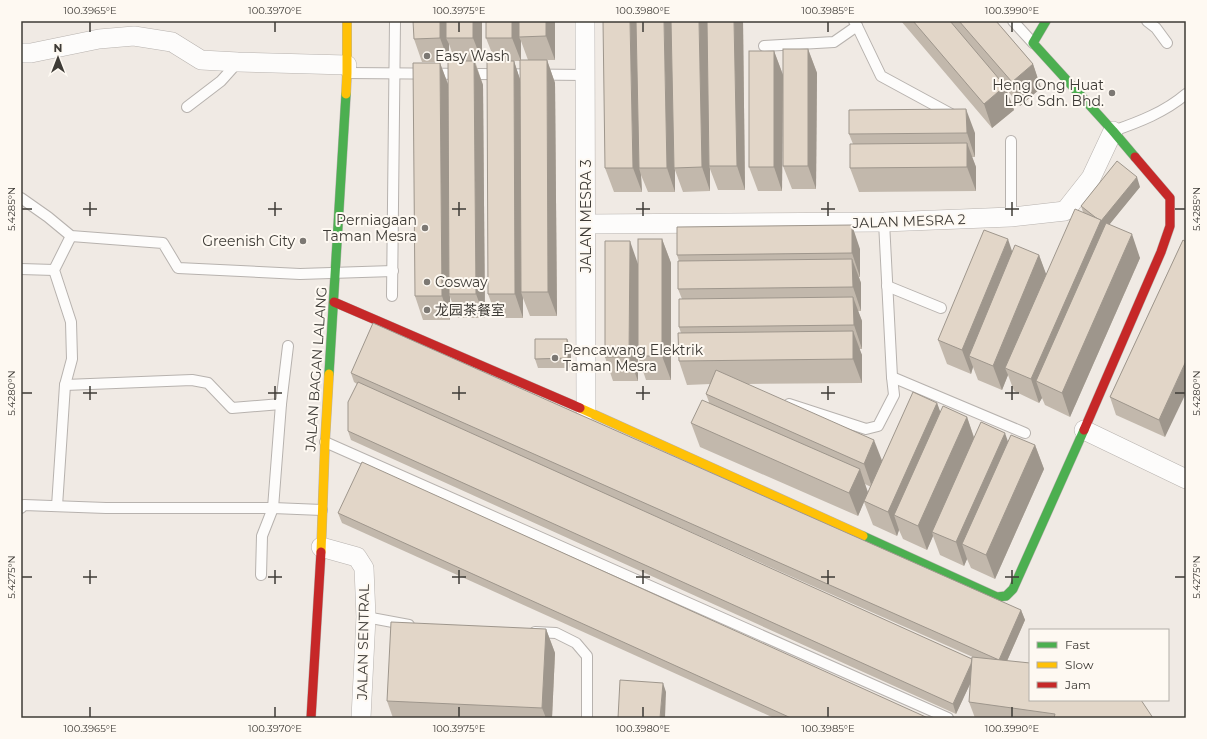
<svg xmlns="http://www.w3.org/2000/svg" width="1207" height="739" font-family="Montserrat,'Noto Sans SC',sans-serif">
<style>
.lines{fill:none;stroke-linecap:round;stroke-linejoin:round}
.lane-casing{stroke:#b7b2ae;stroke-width:12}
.street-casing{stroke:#b7b2ae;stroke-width:20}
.fast-casing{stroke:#b7b2ae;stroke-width:10}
.slow-casing{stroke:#b7b2ae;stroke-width:10}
.jam-casing{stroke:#b7b2ae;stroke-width:10}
.lane{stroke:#fdfcfb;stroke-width:10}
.street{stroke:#fdfcfb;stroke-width:19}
.fast{stroke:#4caf50;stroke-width:9}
.slow{stroke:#ffc107;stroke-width:9}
.jam{stroke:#c62828;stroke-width:9}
.wall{fill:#c2b8ac;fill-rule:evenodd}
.shaded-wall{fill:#9e968c}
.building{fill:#e2d6c8;stroke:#9e968c}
.ticks{fill:none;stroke:#3e3b36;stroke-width:1.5}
.poi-dot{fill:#7c7873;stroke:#fef9f2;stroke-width:1.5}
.labels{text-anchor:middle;stroke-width:4;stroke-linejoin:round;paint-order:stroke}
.poi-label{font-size:14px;fill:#3e3b36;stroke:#fef9f2;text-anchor:start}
.street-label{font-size:14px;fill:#3e3b36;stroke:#fef9f2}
.neatline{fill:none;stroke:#3e3b36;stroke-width:1.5}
.ticks-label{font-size:10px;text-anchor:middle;fill:#3e3b36}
</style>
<rect width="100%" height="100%" fill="#f0eae4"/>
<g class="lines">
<defs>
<g id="lane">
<path d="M854,21l3,5 24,50 70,38"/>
<path d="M1013,21l20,22"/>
<path d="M1147,21l9,7 11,15"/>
<path d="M764,46l70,-4 23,-16"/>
<path d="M347,73l238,2"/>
<path d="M187,107l34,-26 17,-19"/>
<path d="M1113,131c26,-9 52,-19 73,-37"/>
<path d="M21,198l27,19 23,19 92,7 15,25 122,6 93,-3"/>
<path d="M1011,217v-76"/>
<path d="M21,269l33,1"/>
<path d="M887,286l54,22"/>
<path d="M392,296l3,-275"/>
<path d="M892,377l133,56"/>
<path d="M65,385l127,-5 16,3 24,25 49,-4"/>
<path d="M789,404l77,25 12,-3 16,-31 -2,-18 -8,-155"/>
<path d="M325,442l623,276"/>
<path d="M57,506l8,-121 7,-26 -1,-37 -17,-52 17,-34"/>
<path d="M21,508l3,-3 82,3h167l49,2"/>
<path d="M261,575l1,-39 11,-28 8,-104 7,-58"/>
<path d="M366,617l43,8"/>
<path d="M535,632l21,1 20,10 11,13v62"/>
</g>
<g id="street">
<path d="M585,21l1,390"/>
<path d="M21,53h10l68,-14 35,-3 38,6 29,18 37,2 109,3"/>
<path d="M586,224l298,-2 127,-5 54,-6 26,-33 22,-47"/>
<path d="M1084,430l102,49"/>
<path d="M321,547l36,10 7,11 2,49 -5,101"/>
</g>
<g id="fast">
<path d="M1046,21l-13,22 80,88 22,26"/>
<path d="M329,374l17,-280"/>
<path d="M863,536l134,61 9,-1 7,-7 71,-159"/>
</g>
<g id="slow">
<path d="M346,94l1,-21v-52"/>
<path d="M580,408l283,128"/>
<path d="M321,552l4,-110 4,-68"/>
</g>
<g id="jam">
<path d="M334,302l246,106"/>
<path d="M1084,430l77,-178 9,-26v-28l-35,-41"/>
<path d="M311,718l10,-166"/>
</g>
</defs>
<!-- lane casing -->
<use href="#lane" class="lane-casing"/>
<!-- street casing -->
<use href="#street" class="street-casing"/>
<!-- fast casing -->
<use href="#fast" class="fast-casing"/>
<!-- slow casing -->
<use href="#slow" class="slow-casing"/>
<!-- jam casing -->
<use href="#jam" class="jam-casing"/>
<!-- lane -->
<use href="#lane" class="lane"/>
<!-- street -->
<use href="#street" class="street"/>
<!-- fast -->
<use href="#fast" class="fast"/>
<!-- slow -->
<use href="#slow" class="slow"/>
<!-- jam -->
<use href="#jam" class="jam"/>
</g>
<!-- wall -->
<g class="wall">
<path d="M482,21v40h-7l8,24 2,233h-27l-8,-21v23h-27l-8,-24 25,-233 8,21v-22h-26l-8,-23zM449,44l6,17h-6z"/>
<path d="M555,21v39h-8l8,23 2,233h-27l-7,-18v20h-26l-9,-24 7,-233 -9,-23zM521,41l7,19h-7zM514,61h6v19z"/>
<path d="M743,21l2,169h-27l-8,-21v22l-27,1 -8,-22v22h-27l-7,-17 1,17h-28l-9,-24z"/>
<path d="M901,21h95l37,43 8,24 -21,18 -14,-17 8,21 -22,18z"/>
<path d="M808,49l9,24 -1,116h-24l-9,-23z"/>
<path d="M774,51l9,24 -1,116h-24l-9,-24z"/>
<path d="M975,133v24h-3l4,10v24l-117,1 -9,-24 3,-24 -4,-10z"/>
<path d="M1140,187l-31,37 31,34 -70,159 -25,-12 -3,-7 -3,5 -25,-12 -6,-16 -6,15 -24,-10 -5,-13 -2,7 -24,-10 -9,-24 74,-89 27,4 7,20 37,-63 -2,-6z"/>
<path d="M662,239l9,24v117h-25l-8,-24v25h-25l-8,-24z"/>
<path d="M1183,240l-18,197 -49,-22 -6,-18z"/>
<path d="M860,249v28h-1l2,6v28h-3l4,10v28h-3l3,6v28l-115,1 135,78 55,-59 3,9 27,5 7,20 61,8 9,24 -49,110 -24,-11 -4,-9 -3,7 -24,-11 -7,-19 -6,14 -24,-11 -4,-9 -2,6 -24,-11 -9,-23 -6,14 -158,-69 -9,-24 18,-21 -3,-8 4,-10 -23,1 -8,-24 2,-28 -2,-6 3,-28 -4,-10 1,-28 -2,-6zM865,484l6,3 -3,5z"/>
<path d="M571,348v20h-33l-3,-9z"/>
<path d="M351,373l670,237 4,10 -18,41 146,57h-178l-6,-16 1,-18 -14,30 -605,-274 -3,-9 9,-47 -3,-2zM610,496l365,162 -3,1z"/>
<path d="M338,513l590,205h-154l-432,-195z"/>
<path d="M546,629l9,24 -3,65h-159l-6,-17z"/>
</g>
<!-- shaded-wall -->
<g class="shaded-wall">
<path d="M440,21h9l-3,17 3,6v18l-9,-24z"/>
<path d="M473,21h9v40l-9,-23z"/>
<path d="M512,21h9l-2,16 2,4v20l-9,-23z"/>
<path d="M546,21h9v39l-9,-24z"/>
<path d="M630,21h9v147l2,7 1,17 -9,-24z"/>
<path d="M664,21h9l1,147 1,2v22l-8,-24z"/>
<path d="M699,21h9l1,145 1,3v22l-8,-24z"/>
<path d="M734,21h9l2,169 -8,-24z"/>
<path d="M808,49l9,24 -1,116 -8,-23z"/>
<path d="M774,51l9,24 -1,116 -8,-24z"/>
<path d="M547,60l8,23 2,233 -9,-24z"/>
<path d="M474,61l9,24 2,233 -9,-24z"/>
<path d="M514,61l8,24 -1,207 2,6v20l-8,-24z"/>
<path d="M440,63l9,24v207l1,3v23l-8,-24z"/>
<path d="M1033,64l8,24 -21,18 -8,-24z"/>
<path d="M1005,86l9,24 -22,18 -8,-24z"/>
<path d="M966,109l9,24v24l-8,-24z"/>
<path d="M967,143l9,24v24l-9,-24z"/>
<path d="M1137,177l3,10 -35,43 -69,151 6,17 -3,5 -8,-24 70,-159z"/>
<path d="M852,225l8,24v28l-8,-24z"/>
<path d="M1132,234l8,24 -70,159 -8,-24z"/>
<path d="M662,239l9,24v117l-9,-24z"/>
<path d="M1008,239l8,24 -47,93 4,11 -2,7 -9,-24z"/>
<path d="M630,241l8,23v117l-9,-24z"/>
<path d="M1039,255l9,24 -43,89 3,7 -6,15 -9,-24z"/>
<path d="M852,259l9,24v28l-8,-24z"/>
<path d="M853,297l9,24v28l-8,-24z"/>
<path d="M853,331l9,24v28l-9,-24z"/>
<path d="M567,339l4,9v20l-3,-10z"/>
<path d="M1186,361v32l-21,44 -6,-17z"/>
<path d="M937,403l9,24 -52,88 5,15 -2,6 -9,-24z"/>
<path d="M967,417l8,24 -43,91 1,4 -6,14 -9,-24z"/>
<path d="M1005,433l8,23 -51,88 5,15 -3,7 -8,-24z"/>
<path d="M874,440l9,23 -11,24 -8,-23z"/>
<path d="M1035,445l9,24 -49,110 -9,-24z"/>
<path d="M860,469l8,24 -10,23 -9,-23z"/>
<path d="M1021,610l4,10 -22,50 -4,-10z"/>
<path d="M546,629l9,24 -3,65h-6l-4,-10z"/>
<path d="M973,660l4,9 -21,45 -3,-10z"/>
<path d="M663,683l3,9 -1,26h-5z"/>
</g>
<!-- building -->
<g class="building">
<path d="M413,21h27v17l-26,1z"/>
<rect x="446" y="21" width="27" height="17"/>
<rect x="486" y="21" width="26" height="17"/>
<path d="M519,21h27v15l-27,1z"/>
<path d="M603,21h27l3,147h-28z"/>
<path d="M636,21h28l3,147h-28z"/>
<path d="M671,21h28l3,146 -28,1z"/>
<path d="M707,21h27l3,145h-28z"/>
<path d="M913,21h37l55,65 -21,18z"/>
<path d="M959,21h37l37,43 -21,18z"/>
<rect x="783" y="49" width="25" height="117"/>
<rect x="749" y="51" width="25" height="116"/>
<path d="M520,60h27l1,232h-27z"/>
<path d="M448,61h26l2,233h-27z"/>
<path d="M487,61h27l1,233h-27z"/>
<path d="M413,63h27l2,233h-27z"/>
<path d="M966,109l1,24 -118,1v-24z"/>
<path d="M967,143v24l-117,1v-24z"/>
<path d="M1117,161l20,16 -36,44 -6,-4 -14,-11z"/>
<path d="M1075,209l26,11 -70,159 -26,-11z"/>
<path d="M1106,223l26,11 -70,159 -26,-12z"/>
<path d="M852,225v28l-175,2v-28z"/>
<path d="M984,230l24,9 -46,111 -24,-10z"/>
<rect x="638" y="239" width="24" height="117"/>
<path d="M1183,240l3,2v119l-27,59 -49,-23z"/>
<path d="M605,241h25l-1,116h-24z"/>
<path d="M1015,245l24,10 -46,111 -24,-10z"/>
<path d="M852,259l1,28 -175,2v-28z"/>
<path d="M853,297l1,28 -175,2v-28z"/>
<path d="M373,323l648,287 -22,50 -648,-287z"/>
<path d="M853,331v28l-174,2 -1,-28z"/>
<path d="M535,339h32l1,19 -33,1z"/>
<path d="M716,370l158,70 -10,24 -158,-70z"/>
<path d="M358,382l614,277 -1,5 -18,40 -605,-273v-29z"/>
<path d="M913,392l24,11 -49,109 -24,-11z"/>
<path d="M702,400l158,69 -11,24 -158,-70z"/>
<path d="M943,406l24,11 -49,109 -24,-11z"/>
<path d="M981,422l24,11 -49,109 -24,-10z"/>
<path d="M1011,435l24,10 -49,110 -24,-11z"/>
<path d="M362,462l566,256h-137l-453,-205z"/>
<path d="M391,622l155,7 -4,79 -155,-7z"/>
<path d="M972,657l58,6v37h111l12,18h-99l1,-4 -86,-12z"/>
<path d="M620,680l43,3 -3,35h-42z"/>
</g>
<!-- ticks -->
<path class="ticks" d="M90,22v10M275,22v10M459,22v10M643,22v10M828,22v10M1012,22v10M90,202v14M275,202v14M459,202v14M643,202v14M828,202v14M1012,202v14M22,209h10M83,209h14M268,209h14M452,209h14M636,209h14M821,209h14M1005,209h14M1175,209h10M90,386v14M275,386v14M459,386v14M643,386v14M828,386v14M1012,386v14M22,393h10M83,393h14M268,393h14M452,393h14M636,393h14M821,393h14M1005,393h14M1175,393h10M90,570v14M275,570v14M459,570v14M643,570v14M828,570v14M1012,570v14M22,577h10M83,577h14M268,577h14M452,577h14M636,577h14M821,577h14M1005,577h14M1175,577h10M90,707v10M275,707v10M459,707v10M643,707v10M828,707v10M1012,707v10"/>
<!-- markers -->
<g class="poi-dot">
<circle cx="427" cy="56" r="4"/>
<circle cx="1112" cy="93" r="4"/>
<circle cx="425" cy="228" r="4"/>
<circle cx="303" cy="241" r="4"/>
<circle cx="427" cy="282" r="4"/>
<circle cx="427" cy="310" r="4"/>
<circle cx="555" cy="358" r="4"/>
</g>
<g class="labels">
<!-- poi labels -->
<g class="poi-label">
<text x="435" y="61">Easy Wash</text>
<text x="1104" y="90" text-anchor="end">Heng Ong Huat<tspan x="1104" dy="16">LPG Sdn. Bhd.</tspan></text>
<text x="417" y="225" text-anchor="end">Perniagaan<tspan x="417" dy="16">Taman Mesra</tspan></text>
<text x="295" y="246" text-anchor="end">Greenish City</text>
<text x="435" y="287">Cosway</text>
<text x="435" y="315">龙园茶餐室</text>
<text x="563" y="355">Pencawang Elektrik<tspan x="563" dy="16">Taman Mesra</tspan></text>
</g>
<!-- street labels -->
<g class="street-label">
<text transform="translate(586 216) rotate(-90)" y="5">JALAN MESRA 3</text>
<text transform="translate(909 221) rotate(-2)" y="5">JALAN MESRA 2</text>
<text transform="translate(316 369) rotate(-86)" y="5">JALAN BAGAN LALANG</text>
<text transform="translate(363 642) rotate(-89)" y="5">JALAN SENTRAL</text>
</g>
</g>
<!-- border -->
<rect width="1207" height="739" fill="none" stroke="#fef9f2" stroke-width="44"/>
<!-- legend -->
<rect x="1029" y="629" width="140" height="72" fill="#fef9f2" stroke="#b1ada7"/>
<rect x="1037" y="642" width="20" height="6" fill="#4caf50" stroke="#b1ada7"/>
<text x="1065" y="649" font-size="12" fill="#3e3b36">Fast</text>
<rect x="1037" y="662" width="20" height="6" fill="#ffc107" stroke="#b1ada7"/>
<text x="1065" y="669" font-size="12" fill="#3e3b36">Slow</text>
<rect x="1037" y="682" width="20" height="6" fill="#c62828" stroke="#b1ada7"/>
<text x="1065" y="689" font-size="12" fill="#3e3b36">Jam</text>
<!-- north arrow -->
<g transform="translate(58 58)" stroke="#fef9f2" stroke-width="3" paint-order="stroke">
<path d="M0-3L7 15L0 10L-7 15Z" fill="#3e3b36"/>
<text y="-6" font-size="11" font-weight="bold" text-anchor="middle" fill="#3e3b36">N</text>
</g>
<rect x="22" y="22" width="1163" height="695" class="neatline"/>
<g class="ticks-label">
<text x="90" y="14">100.3965°E</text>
<text x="275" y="14">100.3970°E</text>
<text x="459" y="14">100.3975°E</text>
<text x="643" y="14">100.3980°E</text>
<text x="828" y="14">100.3985°E</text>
<text x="1012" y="14">100.3990°E</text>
<text transform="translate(11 209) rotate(-90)" y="4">5.4285°N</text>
<text transform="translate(1196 209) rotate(-90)" y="4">5.4285°N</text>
<text transform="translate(11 393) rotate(-90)" y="4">5.4280°N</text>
<text transform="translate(1196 393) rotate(-90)" y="4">5.4280°N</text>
<text transform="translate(11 577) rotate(-90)" y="4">5.4275°N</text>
<text transform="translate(1196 577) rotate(-90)" y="4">5.4275°N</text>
<text x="90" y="732">100.3965°E</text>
<text x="275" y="732">100.3970°E</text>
<text x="459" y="732">100.3975°E</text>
<text x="643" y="732">100.3980°E</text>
<text x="828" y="732">100.3985°E</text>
<text x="1012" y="732">100.3990°E</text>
</g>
</svg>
